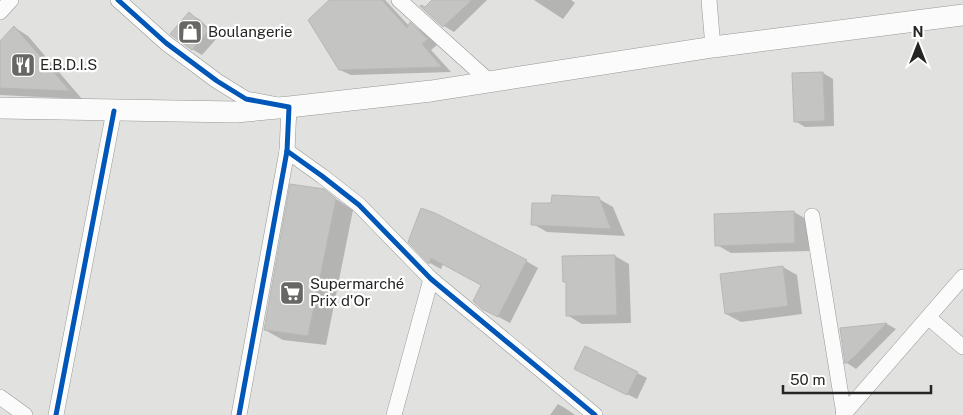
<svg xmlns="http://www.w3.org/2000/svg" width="963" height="415" font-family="'Public Sans',sans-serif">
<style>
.shadow{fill:#0003}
.building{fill:#c4c4c2;stroke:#b7b8b6}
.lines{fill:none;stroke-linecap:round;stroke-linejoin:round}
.minor-casing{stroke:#979895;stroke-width:16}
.secondary-casing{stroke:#979895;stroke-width:22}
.minor{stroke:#fafbfa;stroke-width:15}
.secondary{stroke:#fafbfa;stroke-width:21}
.cycleway-casing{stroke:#fff;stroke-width:8}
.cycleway{stroke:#0057b8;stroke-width:5}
.labels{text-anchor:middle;stroke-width:4.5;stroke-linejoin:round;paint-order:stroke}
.poi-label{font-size:15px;fill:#252524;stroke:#fff;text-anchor:start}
</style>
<rect width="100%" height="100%" fill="#e1e2df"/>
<!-- shadow -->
<g class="shadow">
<path d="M331,0h54l24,26 1,-2 10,6 17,15 -6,5 20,22 -100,3 -11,-5z"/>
<path d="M434,0h53l-33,32 -10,-6 -19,-18z"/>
<path d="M534,0h37l4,3 -12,16z"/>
<path d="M189,14l10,5 19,18 -16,18 -10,-6z"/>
<path d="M14,27l14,9 54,63 -82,-4v-52z"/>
<path d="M823,73l10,6 1,47 -29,1 -10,-6z"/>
<path d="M324,191l29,19 -27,135 -43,-5 -18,-10z"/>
<path d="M599,199l14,8 12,29 -78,-4 -14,-8 19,-19z"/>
<path d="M794,212l14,8 1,31 -78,2 -14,-8z"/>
<path d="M410,242l116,19 12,7 -28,55 -15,-8 -13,-30 -39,-21 -2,5 -11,-6z"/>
<path d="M615,256l14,8 2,59 -49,1 -15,-9v-32l-3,-1 -1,-25z"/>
<path d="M783,267l14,8 5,39 -61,8 -15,-8z"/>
<path d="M887,324l9,5 -40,40 -9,-6 -6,-34z"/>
<path d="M637,373l10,5 -10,21 -51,-25z"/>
<path d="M558,404l10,6 7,5h-25z"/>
</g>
<!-- building -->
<g class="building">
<path d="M329,0h53l25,28 3,-6 18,17 -6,5 20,23 -103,3 -31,-50z"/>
<path d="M432,0h40l-29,27 -23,-21 1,-1 4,2z"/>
<path d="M189,12l20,18 -17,20 -22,-16z"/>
<path d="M14,26l56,65 -70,-3v-47z"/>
<path d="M823,72l2,49 -31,1 -2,-49z"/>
<path d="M290,184l34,5 12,10 -28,137 -44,-6z"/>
<path d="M552,195l47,2 12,32 -80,-4 1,-22h19z"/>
<path d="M421,208l14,5 92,47 -29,57 -16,-8 -9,-8 8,-16 -50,-27 -2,6 -21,-22z"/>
<path d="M794,211l1,32 -80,3 -1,-32z"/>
<path d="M615,255l2,60 -51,1v-34h-3l-1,-26z"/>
<path d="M783,266l5,40 -63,8 -5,-40z"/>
<path d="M887,323l-33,34 -9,7 -5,-36z"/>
<path d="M585,346l53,26 -11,23 -53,-26z"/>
</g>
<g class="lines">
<defs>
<g id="minor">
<path d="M118,0l48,43 51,38 29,18 43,8 -2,44 -48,264"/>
<path d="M399,0l90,81"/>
<path d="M709,0l4,47"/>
<path d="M0,12l11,-12"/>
<path d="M287,151l35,25 37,29 72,74 164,136"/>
<path d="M812,216l32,198"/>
<path d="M929,318l34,29"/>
<path d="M0,397l25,18"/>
<path d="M56,415l58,-304"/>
<path d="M394,415l37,-136"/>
<path d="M843,415l120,-138"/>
</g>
<path id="secondary" d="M0,108l236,4 53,-5 142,-16 282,-44 250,-32"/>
</defs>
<!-- minor casing -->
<use href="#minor" class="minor-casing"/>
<!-- secondary casing -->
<use href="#secondary" class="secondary-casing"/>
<!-- minor -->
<use href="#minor" class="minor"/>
<!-- secondary -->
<use href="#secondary" class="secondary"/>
<defs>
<g id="cycleway">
<path d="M118,0l48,43 51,38 29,18 43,8 -2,44 -48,264"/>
<path d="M287,151l35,25 37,29 72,74 164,136"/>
<path d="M56,415l58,-304"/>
</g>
</defs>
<!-- cycleway casing -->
<use href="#cycleway" class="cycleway-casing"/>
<!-- cycleway -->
<use href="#cycleway" class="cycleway"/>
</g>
<!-- icons -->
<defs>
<symbol id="shop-square" viewBox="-11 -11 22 22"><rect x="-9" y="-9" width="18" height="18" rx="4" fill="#676765" stroke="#fff"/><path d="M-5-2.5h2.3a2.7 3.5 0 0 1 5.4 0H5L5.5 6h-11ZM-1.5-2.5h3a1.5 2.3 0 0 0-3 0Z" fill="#fff"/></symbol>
<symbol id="restaurant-square" viewBox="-11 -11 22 22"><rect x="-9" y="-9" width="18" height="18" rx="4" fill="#676765" stroke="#fff"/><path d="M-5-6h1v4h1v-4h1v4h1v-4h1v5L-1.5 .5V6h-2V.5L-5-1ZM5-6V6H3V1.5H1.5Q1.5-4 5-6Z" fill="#fff"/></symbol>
<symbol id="supermarket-square" viewBox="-11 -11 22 22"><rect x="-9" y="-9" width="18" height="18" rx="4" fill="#676765" stroke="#fff"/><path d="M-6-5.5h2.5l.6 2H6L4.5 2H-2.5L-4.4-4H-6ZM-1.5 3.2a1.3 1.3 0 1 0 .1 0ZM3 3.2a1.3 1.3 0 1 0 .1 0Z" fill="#fff"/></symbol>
</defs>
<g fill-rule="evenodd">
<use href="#shop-square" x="176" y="18" width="28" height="28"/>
<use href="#restaurant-square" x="9" y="51" width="28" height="28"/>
<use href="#supermarket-square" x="278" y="279" width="28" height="28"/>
</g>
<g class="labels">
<!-- poi labels -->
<g class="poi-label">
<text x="208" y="37">Boulangerie</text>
<text x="40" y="70">E.B.D.I.S</text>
<text x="310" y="289">Supermarché<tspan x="310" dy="17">Prix d'Or</tspan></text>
</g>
</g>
<!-- north arrow -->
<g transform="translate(918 45)" stroke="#ffffff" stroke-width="4" paint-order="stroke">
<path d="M0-4L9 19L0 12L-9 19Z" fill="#252524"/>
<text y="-8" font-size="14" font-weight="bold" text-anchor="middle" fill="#252524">N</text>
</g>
<!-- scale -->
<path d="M783 385v8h148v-8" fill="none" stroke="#252524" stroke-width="2.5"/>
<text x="790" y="385" font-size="15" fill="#252524" stroke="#ffffff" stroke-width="4" paint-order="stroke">50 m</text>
</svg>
